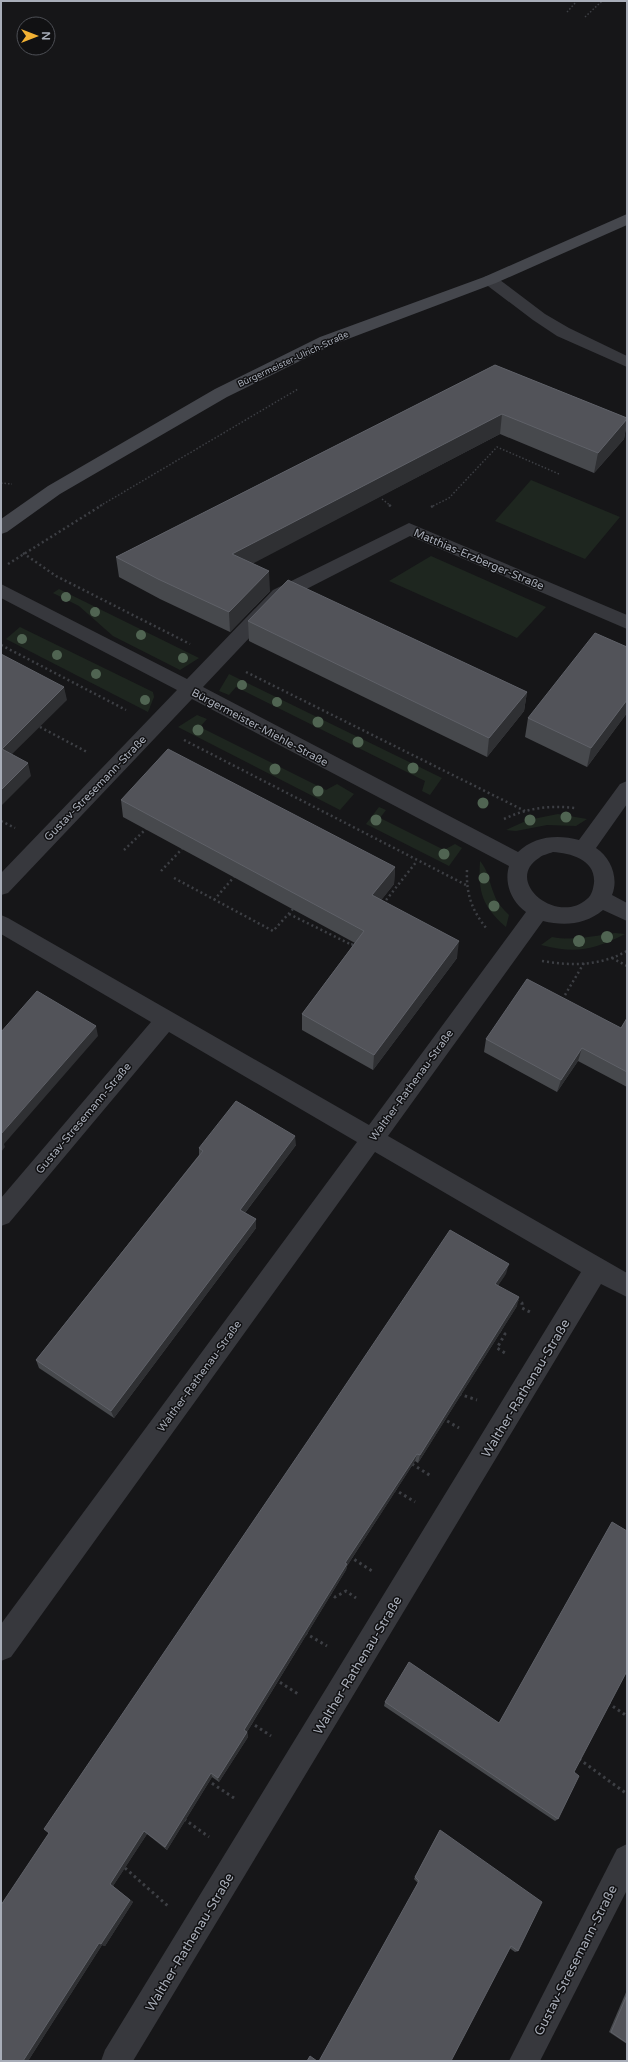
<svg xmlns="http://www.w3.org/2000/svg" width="628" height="2062" font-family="'Varela Round',sans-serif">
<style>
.green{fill:#1e261f}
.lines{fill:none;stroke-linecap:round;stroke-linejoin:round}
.path-far2{stroke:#3d3f44;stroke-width:1.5;stroke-dasharray:1.5 2;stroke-linecap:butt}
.path-far1{stroke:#3d3f44;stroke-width:2.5;stroke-dasharray:2 3;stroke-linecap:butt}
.path{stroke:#3d3f44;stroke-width:3;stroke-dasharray:2.5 3.5;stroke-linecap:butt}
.street{fill:#37383d;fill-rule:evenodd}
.secondary{fill:#45474d;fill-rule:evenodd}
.tree{fill:#506452}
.wall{fill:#47494d}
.shaded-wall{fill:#2f3033}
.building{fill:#525359;stroke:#5f6168}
.labels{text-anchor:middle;stroke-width:3;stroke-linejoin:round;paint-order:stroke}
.far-street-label{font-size:9px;fill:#a8adb8;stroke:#111113}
.street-label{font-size:11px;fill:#a8adb8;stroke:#111113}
.near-street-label{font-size:13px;fill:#a8adb8;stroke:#111113}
</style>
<rect width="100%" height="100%" fill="#161618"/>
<!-- green -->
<g class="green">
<path d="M531,480l89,37 -35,42 -90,-38z"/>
<path d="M431,556l115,51 -29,31 -128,-57z"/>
<path d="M59,589l140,69 -19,12 -67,-34 -34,-30 -26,-13z"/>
<path d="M20,627l133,65 1,5 -6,15 -142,-73z"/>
<path d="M229,674l213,104 -12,17 -8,-4 3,-10 -189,-94 -7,8 -10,-4z"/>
<path d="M197,715l10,4 -7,8 126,63 11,-6 17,10 -14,16 -162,-83z"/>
<path d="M379,807l7,3 -6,8 64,32 11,-6 7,4 -13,18 -83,-42z"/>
<path d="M558,814l29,5 -11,7 -29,-1 -31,6 -10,-1 22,-10z"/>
<path d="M480,861c9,11 9,21 14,33 3,9 9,15 15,21l-3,12c-24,-21 -28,-35 -26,-66z"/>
<path d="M615,933l10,1c-31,16 -50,20 -84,11l11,-8c22,4 41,-1 63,-4z"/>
</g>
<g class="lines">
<!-- path-far2 -->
<g class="path-far2">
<path d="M567,12l10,-11"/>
<path d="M585,17l17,-16"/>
<path d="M1,483l11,1"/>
<path d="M382,499l9,7"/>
<path d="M100,506l198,-117"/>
<path d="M433,506l16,-8 48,-51 62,27"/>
</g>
<!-- path-far1 -->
<g class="path-far1">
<path d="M389,505l3,2"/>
<path d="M431,507l4,-2"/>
<path d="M23,553l33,23 134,68"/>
<path d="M8,564l94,-59"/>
<path d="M1,645l125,65"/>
<path d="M246,672l279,139"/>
<path d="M40,727l47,25"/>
<path d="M184,740l282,145"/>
<path d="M504,819c23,-11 46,-14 71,-11"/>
<path d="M1,821l14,7"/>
<path d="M124,850l22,-21"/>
<path d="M467,870c-1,24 5,41 20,59"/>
<path d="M161,871l21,-22"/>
<path d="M174,878l99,53 20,-22"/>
<path d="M214,900l20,-23"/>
<path d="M383,904l34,-43"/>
<path d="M289,914l63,31 1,-3"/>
<path d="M612,958l15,8"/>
<path d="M542,961c30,5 58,5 85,-10"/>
<path d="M565,995l19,-32"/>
</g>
<!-- path -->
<g class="path">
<path d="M516,1300l6,3v5l8,4"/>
<path d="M499,1330l6,4 -8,14 8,5"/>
<path d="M459,1394l18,6"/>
<path d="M442,1418l17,10"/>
<path d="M412,1464l19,12"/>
<path d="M394,1489l21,13"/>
<path d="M351,1555l1,3 20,13"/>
<path d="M329,1593l6,4 11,-6 10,7"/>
<path d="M305,1633l22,13"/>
<path d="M275,1679l23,15"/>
<path d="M608,1703l19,13"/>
<path d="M250,1722l21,14"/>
<path d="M579,1759l48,35"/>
<path d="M207,1780l27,18"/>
<path d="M184,1819l25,18"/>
<path d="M125,1868l43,38"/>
</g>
<!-- street -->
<g class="street">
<path d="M490,275l6,2 49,37 24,14 58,28v11l-70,-31 -24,-16 -49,-37 -2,-3 2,-3z"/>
<path d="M409,523l218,92v14l-217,-93 -125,64 -82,87 315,165c16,-16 40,-18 61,-12l41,-56 7,-3v23l-31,44c15,10 23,30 16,47l15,8v18l-24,-11c-18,15 -39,16 -60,11l-155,215 239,137v24l-26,-13 -468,777h-32l4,-11 476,-778 -206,-120 -364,505 -10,4v-37l356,-482 -188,-110 -160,191 -8,3v-28l150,-176 -150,-88v-19l7,3 361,207 157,-213c-15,-11 -22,-29 -17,-46l-317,-167 -184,194 -7,2v-22l176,-183 -176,-92v-14l186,95 86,-89zM553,852c18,1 43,8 41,31 -1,6 -2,12 -7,16 -30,27 -84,-18 -48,-41 3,-3 9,-4 14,-6z"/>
<path d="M627,1844v46l-87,171h-31l108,-212z"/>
</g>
<!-- secondary -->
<path class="secondary" d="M627,214v11l-131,58 -164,62 -105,52 -167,97 -53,38 -6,2v-15l47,-33 167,-97 105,-52 164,-60z"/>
</g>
<!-- trees -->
<g class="tree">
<circle cx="66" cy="597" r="5"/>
<circle cx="95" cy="612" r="5"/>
<circle cx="141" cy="635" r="5"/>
<circle cx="22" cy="639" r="5"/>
<circle cx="57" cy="655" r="5"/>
<circle cx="183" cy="658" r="5"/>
<circle cx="96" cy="674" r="5"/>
<circle cx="242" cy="685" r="5"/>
<circle cx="145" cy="700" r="5"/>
<circle cx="277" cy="702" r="5"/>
<circle cx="318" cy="722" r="5.5"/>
<circle cx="198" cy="730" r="5.5"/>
<circle cx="358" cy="742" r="5.5"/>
<circle cx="413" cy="768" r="5.5"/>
<circle cx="275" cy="769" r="5.5"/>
<circle cx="318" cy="791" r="5.5"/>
<circle cx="483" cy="803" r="5.5"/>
<circle cx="566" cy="817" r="5.5"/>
<circle cx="376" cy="820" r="5.5"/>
<circle cx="530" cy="820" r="5.5"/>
<circle cx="444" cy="854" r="5.5"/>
<circle cx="484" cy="878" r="5.5"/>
<circle cx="494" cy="906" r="5.5"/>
<circle cx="607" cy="937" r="6"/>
<circle cx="579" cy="941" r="6"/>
</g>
<!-- wall -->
<g class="wall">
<path d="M627,145v8h-1z"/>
<path d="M495,365l132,53v4l-3,17 -30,34 -94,-39 -248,129 18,28 -40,41 -70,-33 -41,-22 -3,-20z"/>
<path d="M248,621l279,71 -3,19 -37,46 -238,-116z"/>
<path d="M627,647v66l-40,54 -62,-30 3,-19z"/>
<path d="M121,800l274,67 -1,17 -13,16 76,58 -84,112 -71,-40v-16l53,-71 -232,-126z"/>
<path d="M627,1018v69l-49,-26 -21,31 -73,-40 2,-13 135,-11z"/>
<path d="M296,1145l-51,68 11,6v9l-142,190 -75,-50 -3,-8 163,-205v-7z"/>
<path d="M506,1274l-8,11 19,21 -99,157 -3,-2 -68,105 -1,4 -99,162 1,5 -29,45 -7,-5 -45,73 -20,-16 -34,52 20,16 -28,44 -3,-1 -74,116h-27v-156z"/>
<path d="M385,1702l114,21 75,49 -16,47 -3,2 -171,-115z"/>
<path d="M440,1830l78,121 -3,1 -97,-69 -4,-4z"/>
<path d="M627,1990v54l-18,-12z"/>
</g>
<!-- shaded-wall -->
<g class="shaded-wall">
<path d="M502,414l-2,20 -267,140 -1,-20z"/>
<path d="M627,419v3l-3,17 -30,34 4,-20z"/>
<path d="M269,571l1,20 -40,41 -1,-20z"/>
<path d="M64,687l3,13 -62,61 -3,-12z"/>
<path d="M527,692l-3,19 -37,46 2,-19z"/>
<path d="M627,700v13l-40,54 4,-19z"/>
<path d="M28,763l3,13 -30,30v-16z"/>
<path d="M395,867l-1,17 -22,28v-17z"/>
<path d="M459,941l-2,17 -84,112 1,-15z"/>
<path d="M96,1026l2,10 -94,108 1,3 -4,5v-18z"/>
<path d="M582,1048l-4,13 -21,31 4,-12z"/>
<path d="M295,1136l1,9 -55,73 -1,-8z"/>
<path d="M256,1219v9l-142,190 -3,-7z"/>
<path d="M509,1264l-3,10 -13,19 2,-9z"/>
<path d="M519,1297l-2,9 -99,157 2,-8z"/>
<path d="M417,1454l-2,7 -68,105 -1,4 -101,165 -1,-5 101,-167z"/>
<path d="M247,1732l1,5 -29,45 -1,-4z"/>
<path d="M211,1773l1,4 -45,73 -2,-3z"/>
<path d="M144,1831l3,3 -34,52 20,16 -28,44 -3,-1 -74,116h-5l76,-118 11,-59z"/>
</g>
<!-- building -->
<g class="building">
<path d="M495,365l132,53v1l-29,34 -96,-39 -270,140 37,17 -40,41 -71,-33 -42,-22z"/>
<path d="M288,580l239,112 -38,46 -241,-117z"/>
<path d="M595,633l32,14v53l-36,48 -63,-30z"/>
<path d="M1,654l63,33 -62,62 26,14 -27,27z"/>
<path d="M168,749l227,118 -23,28 87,46 -85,114 -72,-41 62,-83 -243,-131z"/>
<path d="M527,979l94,49 6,-10v54l-45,-24 -21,32 -75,-41z"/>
<path d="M37,991l59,35 -95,108v-102z"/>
<path d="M236,1101l59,35 -55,74 16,9 -145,192 -75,-51 167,-209 -4,-3z"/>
<path d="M450,1230l59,34 -14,20 24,13 -99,158 -3,-1 -72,109 2,1 -103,166 3,2 -29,46 -7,-5 -46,74 -21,-16 -34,53 20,16 -29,44 -2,-1 -76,118h-22v-156l48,-72 -5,-4 34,-50 242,-356z"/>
<path d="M612,1522l15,9v140l-53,101 5,4 -21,43 -173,-117 24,-40 90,61z"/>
<path d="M440,1830l102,72 -24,49 -7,-5 -60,115h-132l100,-180 -4,-4z"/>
<path d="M627,1995v48l-16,-11z"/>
<path d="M310,2056l7,5h-10z"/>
</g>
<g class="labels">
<!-- far-street labels -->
<g class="far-street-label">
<text transform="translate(293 359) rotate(-25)" y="3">Bürgermeister-Ulrich-Straße</text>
</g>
<!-- street labels -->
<g class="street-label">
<text transform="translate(479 559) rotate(23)" y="4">Matthias-Erzberger-Straße</text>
<text transform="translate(260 727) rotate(28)" y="4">Bürgermeister-Miehle-Straße</text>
<text transform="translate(95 788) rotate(-46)" y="4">Gustav-Stresemann-Straße</text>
<text transform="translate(411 1085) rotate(-54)" y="4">Walther-Rathenau-Straße</text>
<text transform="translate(83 1118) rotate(-50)" y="4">Gustav-Stresemann-Straße</text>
<text transform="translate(199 1376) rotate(-54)" y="4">Walther-Rathenau-Straße</text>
</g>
<!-- near-street labels -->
<g class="near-street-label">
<text transform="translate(525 1388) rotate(-59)" y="5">Walther-Rathenau-Straße</text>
<text transform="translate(357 1665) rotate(-59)" y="5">Walther-Rathenau-Straße</text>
<text transform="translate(189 1942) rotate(-59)" y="5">Walther-Rathenau-Straße</text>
<text transform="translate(575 1960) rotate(-63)" y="5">Gustav-Stresemann-Straße</text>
</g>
</g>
<!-- border -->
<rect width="628" height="2062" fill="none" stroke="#a8adb8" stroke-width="4"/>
<!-- north arrow -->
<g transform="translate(36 36) rotate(90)"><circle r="19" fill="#111113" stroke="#4d4f55"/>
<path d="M0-3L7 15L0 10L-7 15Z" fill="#f2b134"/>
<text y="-6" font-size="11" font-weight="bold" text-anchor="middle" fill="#a8adb8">N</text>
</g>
</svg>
